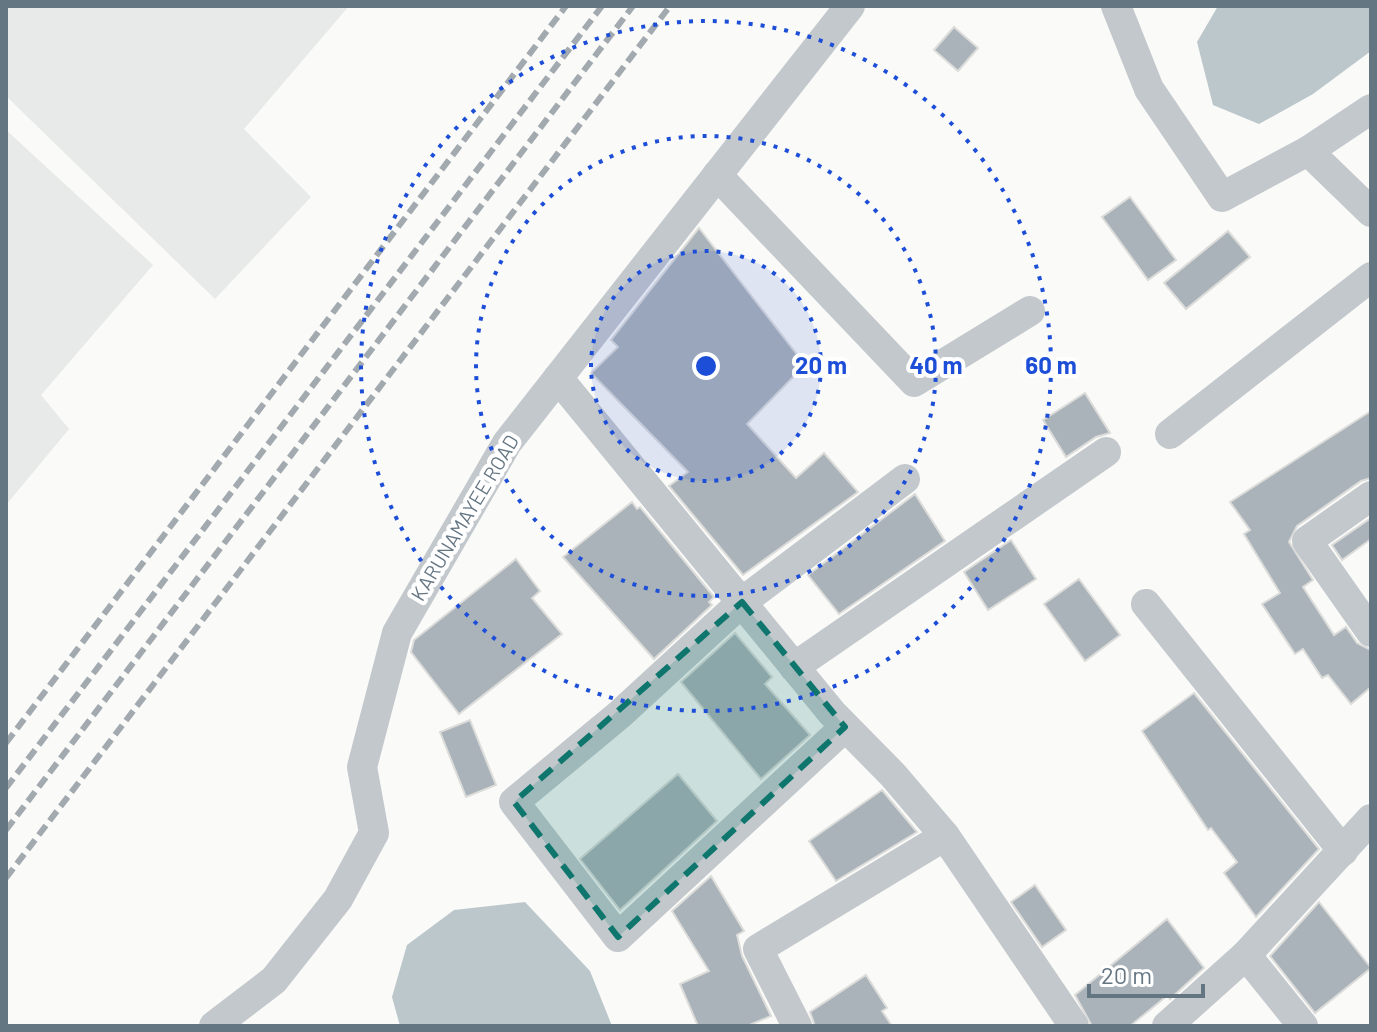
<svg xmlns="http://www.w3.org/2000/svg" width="1377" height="1032" font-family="Barlow,sans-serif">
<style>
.built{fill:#e8e9e9}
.water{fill:#bbc7cb}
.building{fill:#aab3b9;stroke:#dcdcda;stroke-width:2}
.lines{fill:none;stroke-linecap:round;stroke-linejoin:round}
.minor{stroke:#c3c8cc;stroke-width:30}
.rail{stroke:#a2aab0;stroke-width:6;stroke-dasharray:12 6;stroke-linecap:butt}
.marked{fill:#0f766e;fill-opacity:0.2;stroke:#0f766e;stroke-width:6;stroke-dasharray:16 10;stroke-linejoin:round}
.ring{fill:none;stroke:#1d4ed8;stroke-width:4;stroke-dasharray:4 8}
.labels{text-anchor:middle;stroke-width:8;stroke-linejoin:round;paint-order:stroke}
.street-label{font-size:20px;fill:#657683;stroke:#fff}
.centre{fill:#1d4ed8;stroke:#fff;stroke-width:4}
.ring-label{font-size:24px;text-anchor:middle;font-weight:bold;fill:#1d4ed8;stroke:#fff;stroke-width:8;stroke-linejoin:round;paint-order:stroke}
</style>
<rect width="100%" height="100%" fill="#fafaf8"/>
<!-- built -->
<g class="built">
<path d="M6,6h343l-105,123 67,68 -96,102 -209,-203z"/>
<path d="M6,130l147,135 -112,130 28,34 -63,76z"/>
</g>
<!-- water -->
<g class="water">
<path d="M1218,6h153v45l-58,43 -54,30 -46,-19 -16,-63z"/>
<path d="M525,902l65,69 22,55h-212l-8,-29 15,-52 47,-35z"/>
</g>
<!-- building -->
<g class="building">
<path d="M954,27l24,21 -20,23 -24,-21z"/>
<path d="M1130,197l46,63 -28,20 -46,-63z"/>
<path d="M699,228l106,137 -58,59 49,54 28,-25 34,39 -115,83 -74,-89 19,-14 -97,-99 27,-26 -7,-7z"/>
<path d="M1228,231l22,26 -64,52 -22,-26z"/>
<path d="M1085,393l25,40 -14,4 -30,20 -23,-37z"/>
<path d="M1371,411v67l-10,3 -64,45 -8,16 24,38 -10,7 31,48 12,-8 11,16 14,7v37l-20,17 -23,-29 -6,3 -19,-29 -8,5 -33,-50 18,-11 -36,-59 6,-4 -20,-28z"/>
<path d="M915,494l30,47 -106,73 -31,-39z"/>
<path d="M632,502l5,7 3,-2 74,90 -5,5 3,3 -58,54 -91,-102z"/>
<path d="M1371,518v21l-29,21 -10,-15z"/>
<path d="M1011,540l25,39 -48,31 -24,-38z"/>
<path d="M516,559l24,32 -8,7 30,36 -103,80 -48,-62 3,-12z"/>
<path d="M1079,579l41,56 -35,26 -41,-57z"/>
<path d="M735,633l37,44 -7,7 45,51 -49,44 -80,-97z"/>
<path d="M1194,693l125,156 -63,68 -32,-44 13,-11 -26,-34 -3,2 -66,-99z"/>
<path d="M470,720l26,65 -30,12 -26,-65z"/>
<path d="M678,774l39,47 -97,89 -40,-51z"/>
<path d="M882,790l35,42 -81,49 -27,-40z"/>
<path d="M711,876l33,55 -7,4 5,21 29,60 -24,10h-49l-18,-42 29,-13 -37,-60z"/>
<path d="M1035,885l31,45 -24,17 -31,-45z"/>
<path d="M1319,902l52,66 -56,45 -45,-57z"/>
<path d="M1167,919l37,49 -34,31 -2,-4 -38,31h-38l-17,-31z"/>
<path d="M866,975l21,33 -5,3 10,15h-77l-5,-14z"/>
</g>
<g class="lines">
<!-- minor -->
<g class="minor">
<path d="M1116,6l33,83 73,108 86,-46 63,-42"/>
<path d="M1308,151l63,61"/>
<path d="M717,175l197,207 116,-71"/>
<path d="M558,378l274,335 61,62 52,61 129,190"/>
<path d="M1170,434l201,-157"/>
<path d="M1371,496l-64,45 64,91"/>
<path d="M1146,604l197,247"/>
<path d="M794,667l312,-215"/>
<path d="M845,727l-227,210 -104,-135 105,-87 123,-113 163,-123"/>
<path d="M1246,955l57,71"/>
<path d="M214,1026l60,-46 64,-81 36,-66 -12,-66 35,-134 110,-190 343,-437"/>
<path d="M797,1026l-39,-77 187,-113"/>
<path d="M1167,1026l79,-71 125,-136"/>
</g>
<!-- rail -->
<g class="rail">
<path d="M6,743l560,-737"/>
<path d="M6,788l596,-782"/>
<path d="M6,830l627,-824"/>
<path d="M6,878l664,-872"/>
</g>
</g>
<!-- marked area -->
<path class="marked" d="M742,602l103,125 -227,210 -104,-135z"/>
<!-- distance rings -->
<circle cx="706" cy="366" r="115" fill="#1d4ed8" fill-opacity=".12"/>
<g class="ring">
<circle cx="706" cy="366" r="115"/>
<circle cx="706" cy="366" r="230"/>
<circle cx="706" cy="366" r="345"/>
</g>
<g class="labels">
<!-- street labels -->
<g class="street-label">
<text transform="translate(465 518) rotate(-59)" y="7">KARUNAMAYEE ROAD</text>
</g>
</g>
<circle cx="706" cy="366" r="12" class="centre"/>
<g class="ring-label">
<text x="821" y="374">20 m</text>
<text x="936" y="374">40 m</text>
<text x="1051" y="374">60 m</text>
</g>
<!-- border -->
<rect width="1377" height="1032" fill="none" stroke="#657683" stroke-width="16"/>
<!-- scale -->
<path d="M1089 984v12h114v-12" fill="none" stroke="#657683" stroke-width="4"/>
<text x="1101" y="984" font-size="24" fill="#657683" stroke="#ffffff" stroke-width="6" paint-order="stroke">20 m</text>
</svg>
